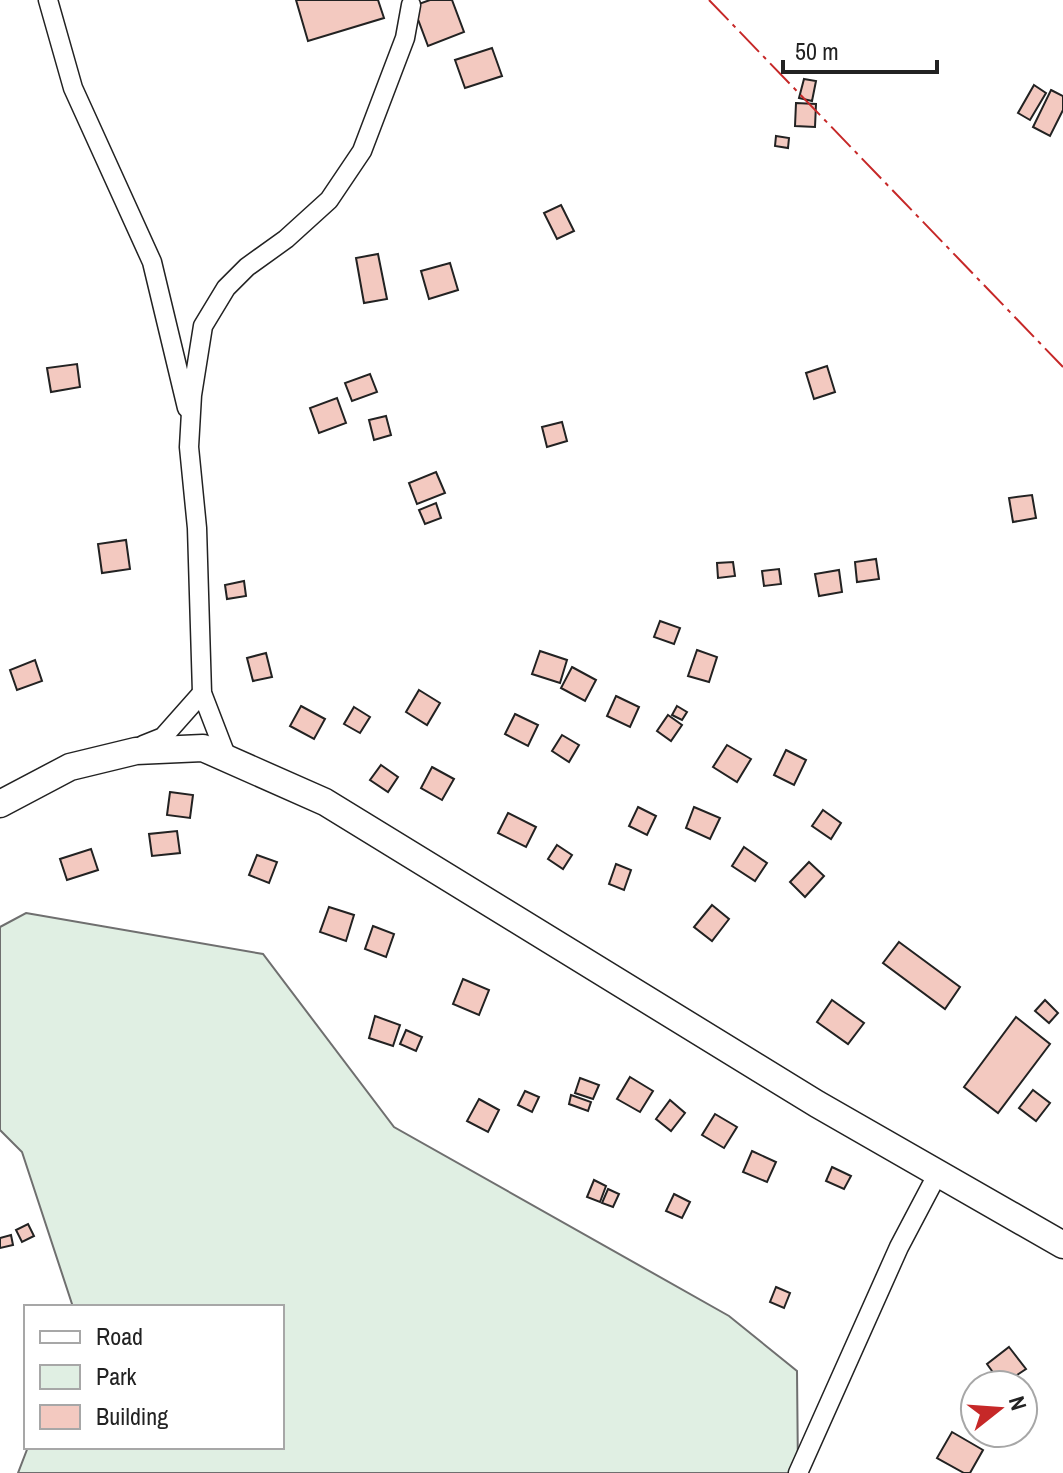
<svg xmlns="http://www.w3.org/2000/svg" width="1063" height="1473" font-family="'Archivo Narrow',sans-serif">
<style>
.green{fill:#e0efe3;stroke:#6f6f6f;stroke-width:2}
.building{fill:#f3c9c0;stroke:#222;stroke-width:2}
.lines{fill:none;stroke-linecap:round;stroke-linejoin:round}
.street-casing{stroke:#222;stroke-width:21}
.secondary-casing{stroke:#222;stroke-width:29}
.street{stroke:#fff;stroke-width:18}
.secondary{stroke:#fff;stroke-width:26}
.power{stroke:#c62828;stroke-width:2;stroke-dasharray:28 6 4 6;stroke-linecap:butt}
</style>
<rect width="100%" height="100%" fill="#fff"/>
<!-- green -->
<path class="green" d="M26,913l237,41 131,173 335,189 68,55 1,102h-780l10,-26h254v-140h-209l-51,-155 -22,-22v-203z"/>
<!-- building -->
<g class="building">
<path d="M296,0h82l6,18 -76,23z"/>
<path d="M430,0h22l12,32 -36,14 -15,-40z"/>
<path d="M492,48l10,28 -37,12 -10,-28z"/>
<path d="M804,79l12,2 -4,20 -13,-3z"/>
<path d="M1034,85l12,8 -16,27 -12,-7z"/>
<path d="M1051,90l12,6v14l-13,26 -17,-9z"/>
<path d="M796,103l20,1 -1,23 -20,-1z"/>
<path d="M776,136l13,2 -1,10 -13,-2z"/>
<path d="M561,205l13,26 -17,8 -13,-26z"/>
<path d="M378,254l9,45 -23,4 -8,-45z"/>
<path d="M450,263l8,27 -29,9 -8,-28z"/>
<path d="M77,364l3,23 -29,5 -4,-24z"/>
<path d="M827,366l8,26 -21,7 -8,-26z"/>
<path d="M370,374l7,18 -25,9 -7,-18z"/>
<path d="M337,398l9,25 -27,10 -9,-25z"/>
<path d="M386,416l5,19 -17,5 -5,-20z"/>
<path d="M562,422l5,19 -20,6 -5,-20z"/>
<path d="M436,472l9,21 -28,11 -8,-21z"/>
<path d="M1032,495l4,23 -23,4 -4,-24z"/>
<path d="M436,503l5,15 -16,6 -6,-14z"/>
<path d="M126,540l4,29 -28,4 -4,-29z"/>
<path d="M876,559l3,20 -22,3 -2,-20z"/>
<path d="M733,562l2,14 -17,2 -1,-15z"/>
<path d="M779,569l2,15 -17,2 -2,-15z"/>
<path d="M839,570l3,22 -23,4 -4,-22z"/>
<path d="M244,581l2,15 -19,3 -2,-14z"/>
<path d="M660,621l20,7 -6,16 -20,-7z"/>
<path d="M697,650l20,7 -8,25 -21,-6z"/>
<path d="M540,651l27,9 -7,23 -28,-9z"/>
<path d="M266,653l6,24 -19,4 -6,-23z"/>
<path d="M35,660l7,21 -25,9 -7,-20z"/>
<path d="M572,667l24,13 -11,21 -24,-13z"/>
<path d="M419,690l21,13 -13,22 -21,-13z"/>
<path d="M616,696l23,11 -9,20 -23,-11z"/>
<path d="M301,706l24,13 -11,20 -24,-13z"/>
<path d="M677,706l10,6 -5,8 -10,-5z"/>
<path d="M354,707l16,10 -10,16 -16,-9z"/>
<path d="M515,714l23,11 -10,21 -23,-12z"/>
<path d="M668,715l14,10 -11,16 -14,-10z"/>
<path d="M562,735l17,10 -10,17 -17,-11z"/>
<path d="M727,745l24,14 -14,23 -24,-15z"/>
<path d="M786,750l20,10 -12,25 -20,-10z"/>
<path d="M381,765l17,12 -10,15 -18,-12z"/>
<path d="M432,767l22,12 -12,21 -21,-12z"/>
<path d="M170,792l23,3 -3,23 -23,-3z"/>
<path d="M638,807l18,9 -9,19 -18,-9z"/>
<path d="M694,807l26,11 -10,21 -24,-11z"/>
<path d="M823,810l18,13 -10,16 -19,-13z"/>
<path d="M508,813l28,14 -10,20 -28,-14z"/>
<path d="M177,831l3,22 -28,3 -3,-22z"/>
<path d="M557,845l15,10 -9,14 -15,-10z"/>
<path d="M744,847l23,16 -12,18 -23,-15z"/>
<path d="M91,849l7,21 -31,10 -7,-21z"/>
<path d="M257,855l20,7 -8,21 -20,-8z"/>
<path d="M809,862l15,14 -19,21 -15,-15z"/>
<path d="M616,864l15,6 -7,20 -15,-6z"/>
<path d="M712,905l17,14 -17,22 -18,-14z"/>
<path d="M329,907l25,8 -8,26 -26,-9z"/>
<path d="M373,926l21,8 -8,23 -21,-8z"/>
<path d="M899,942l61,45 -15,22 -62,-46z"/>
<path d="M463,979l26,11 -10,25 -26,-11z"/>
<path d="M832,1000l32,23 -16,21 -31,-22z"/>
<path d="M1045,1000l13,13 -9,10 -14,-12z"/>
<path d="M375,1016l25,9 -7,21 -24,-8z"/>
<path d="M1016,1017l34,27 -52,69 -34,-26z"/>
<path d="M406,1030l16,7 -6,14 -16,-7z"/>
<path d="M630,1077l23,14 -13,21 -23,-13z"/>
<path d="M580,1078l19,7 -6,14 -18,-6z"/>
<path d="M1033,1090l17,13 -14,18 -17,-13z"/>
<path d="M525,1091l14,6 -7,15 -14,-7z"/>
<path d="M571,1095l20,7 -3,9 -19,-7z"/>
<path d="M479,1099l20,11 -11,22 -21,-11z"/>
<path d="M670,1100l15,13 -14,18 -15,-12z"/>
<path d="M715,1114l22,13 -13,21 -22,-13z"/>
<path d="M752,1151l24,11 -9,20 -24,-10z"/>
<path d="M832,1167l19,9 -7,13 -18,-8z"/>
<path d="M594,1180l12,6 -6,16 -13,-5z"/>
<path d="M608,1189l11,5 -6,13 -11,-4z"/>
<path d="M674,1194l16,8 -8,16 -16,-7z"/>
<path d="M28,1224l6,12 -12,6 -6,-12z"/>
<path d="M11,1235l2,10 -13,3v-10z"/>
<path d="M776,1287l14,6 -6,15 -14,-6z"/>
<path d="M1009,1347l17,22 -24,16 -15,-21z"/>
<path d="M952,1432l31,18 -13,23h-6l-27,-15z"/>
</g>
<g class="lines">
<defs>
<g id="street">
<path d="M48,0l25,88 79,174 35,146"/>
<path d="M143,745l20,-8 39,-44"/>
<path d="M227,758l-25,-65 -5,-165 -8,-81 3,-52 11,-69 23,-38 21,-21 39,-28 43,-39 33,-49 43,-113 6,-33"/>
<path d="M798,1473l101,-226 39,-74"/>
</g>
<path id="secondary" d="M0,804l70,-37 66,-16 67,-3 122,54 492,302 246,141"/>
</defs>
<!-- street casing -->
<use href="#street" class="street-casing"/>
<!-- secondary casing -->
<use href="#secondary" class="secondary-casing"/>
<!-- street -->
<use href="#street" class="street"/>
<!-- secondary -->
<use href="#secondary" class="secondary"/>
<!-- power -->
<path class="power" d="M709,0l354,367"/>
</g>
<!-- legend -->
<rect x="24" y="1305" width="260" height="144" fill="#ffffff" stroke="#a7a7a7" stroke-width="2"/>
<rect x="40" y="1331" width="40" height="12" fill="#ffffff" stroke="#a7a7a7" stroke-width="2"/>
<text x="96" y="1345" font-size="24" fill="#222222">Road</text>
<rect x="40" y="1365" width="40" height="24" fill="#e0efe3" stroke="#a7a7a7" stroke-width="2"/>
<text x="96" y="1385" font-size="24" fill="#222222">Park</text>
<rect x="40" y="1405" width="40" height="24" fill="#f3c9c0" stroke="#a7a7a7" stroke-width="2"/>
<text x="96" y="1425" font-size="24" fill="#222222">Building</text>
<!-- north arrow -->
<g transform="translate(999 1409) rotate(73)"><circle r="38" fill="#ffffff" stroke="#a7a7a7" stroke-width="2"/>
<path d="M0-6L14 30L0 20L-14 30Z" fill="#c62828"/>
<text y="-12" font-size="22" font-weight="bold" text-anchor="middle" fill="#222222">N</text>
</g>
<!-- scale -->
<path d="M783 60v12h154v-12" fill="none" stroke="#222222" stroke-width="4"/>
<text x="795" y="60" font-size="24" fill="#222222" stroke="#ffffff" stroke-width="6" paint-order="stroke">50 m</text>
</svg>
